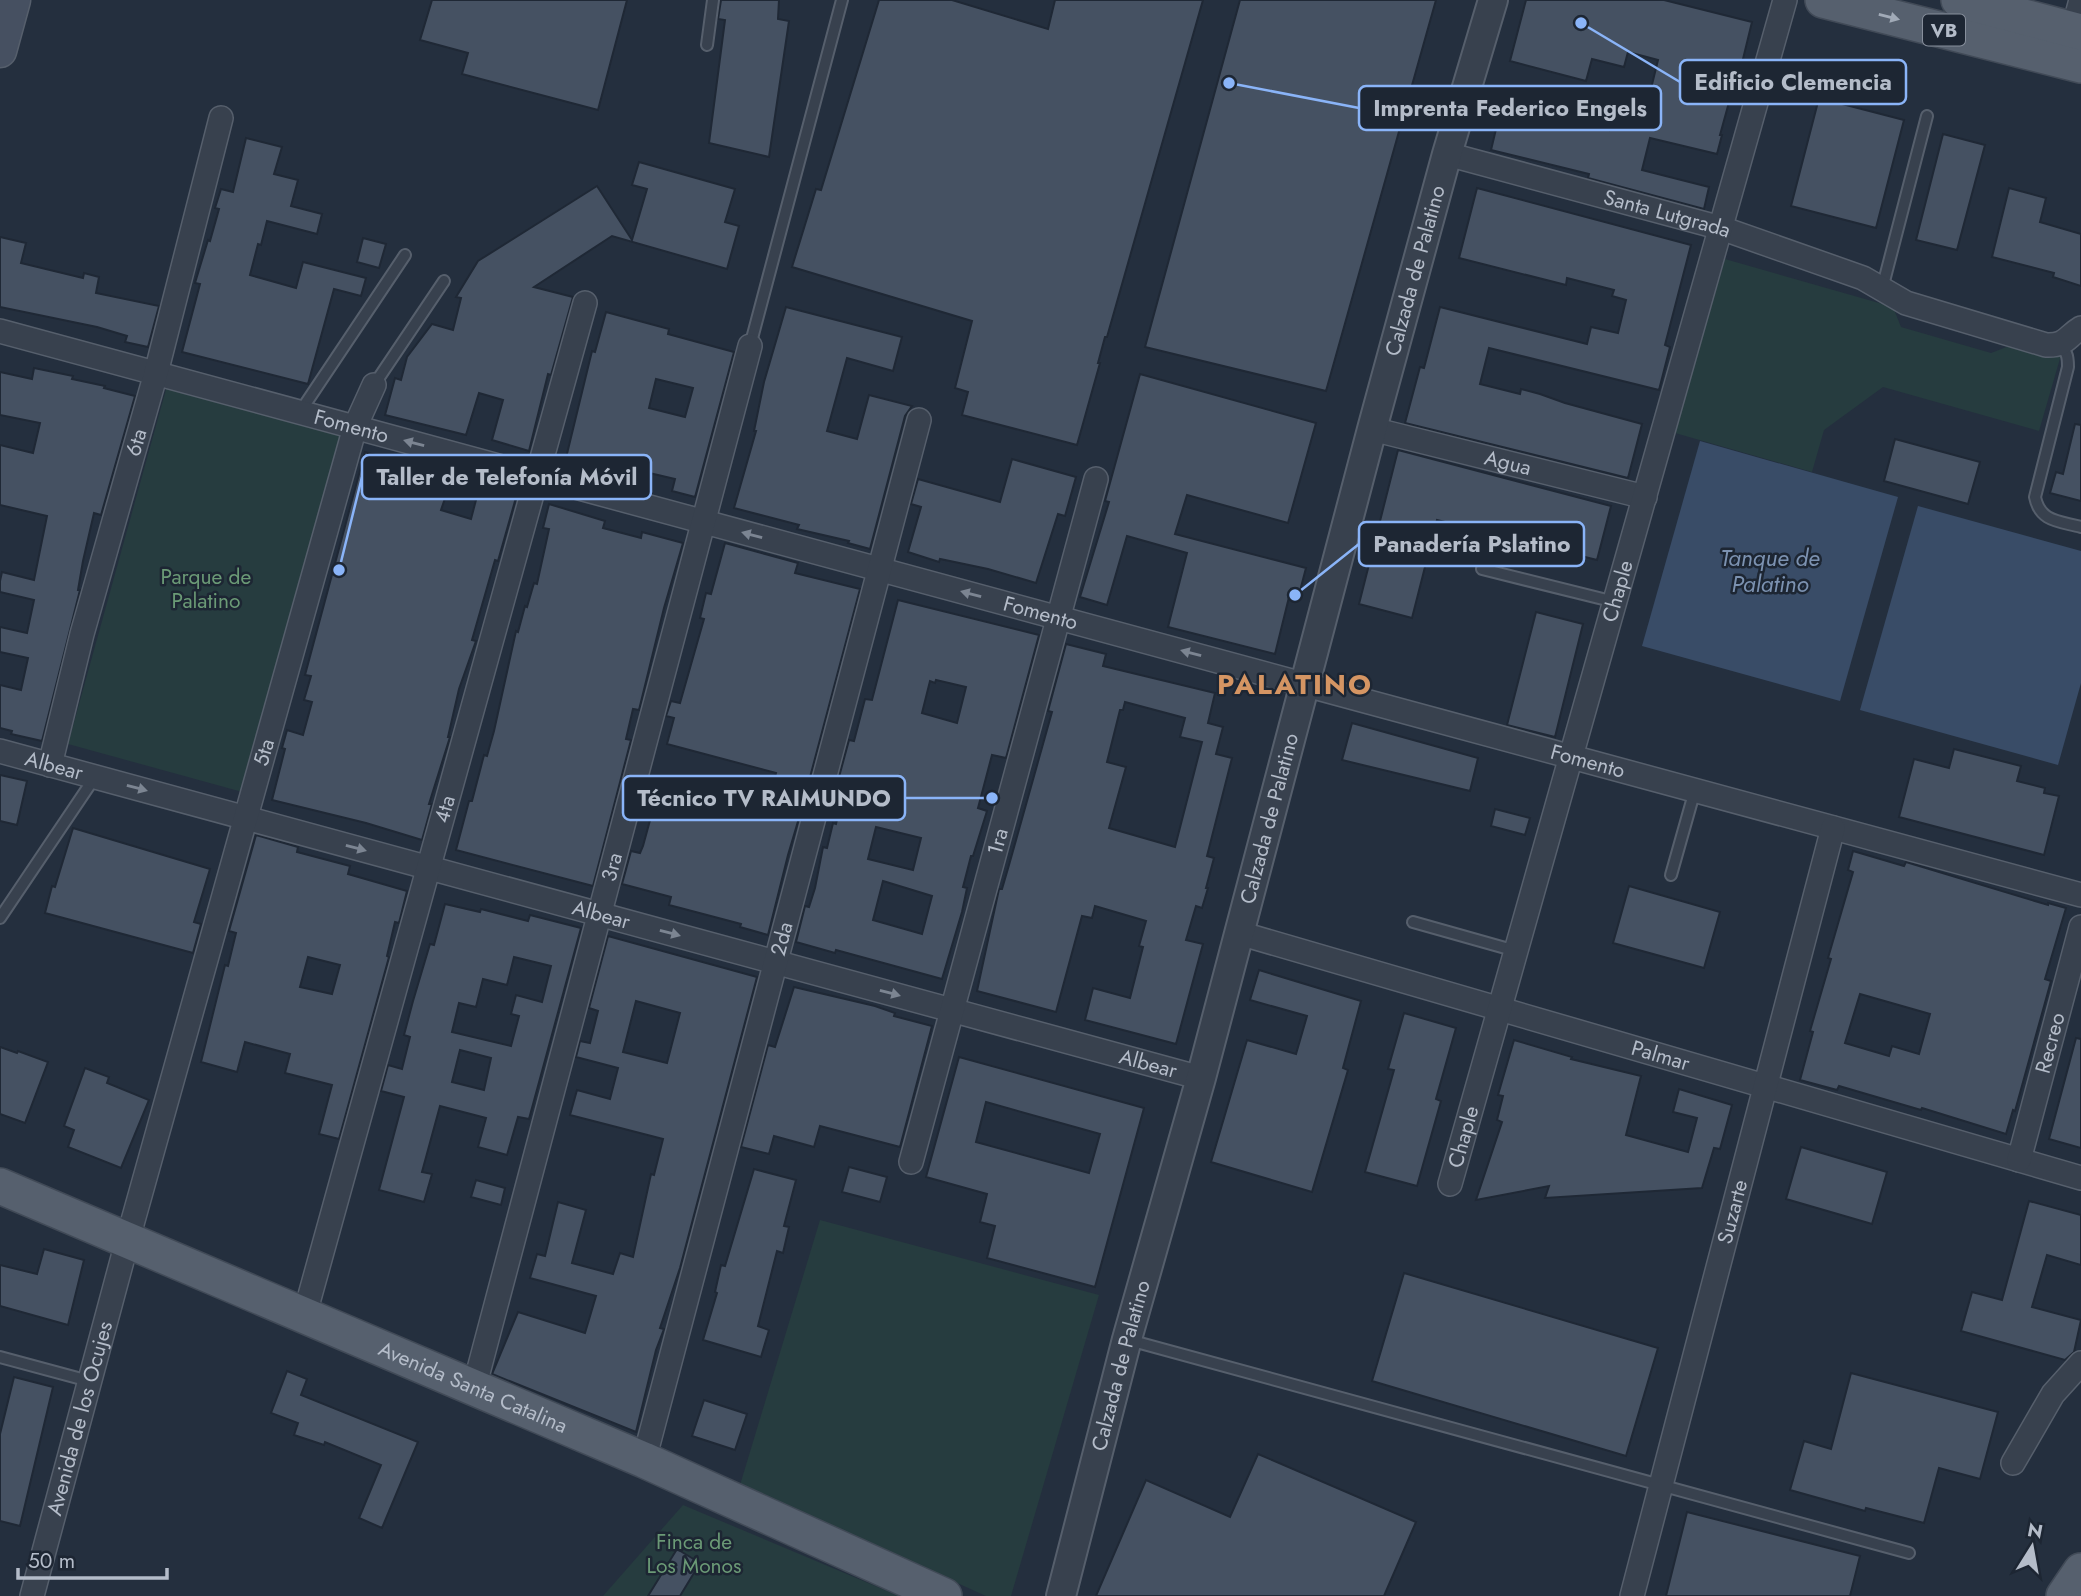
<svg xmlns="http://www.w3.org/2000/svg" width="2081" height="1596" font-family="Jost,sans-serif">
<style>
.green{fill:#263c3f}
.water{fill:#394c67}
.building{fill:#455162;stroke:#1f2835;stroke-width:2;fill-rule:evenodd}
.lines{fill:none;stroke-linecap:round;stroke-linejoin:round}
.service-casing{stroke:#565f6c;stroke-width:14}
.minor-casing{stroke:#565f6c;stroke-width:26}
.tertiary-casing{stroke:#565f6c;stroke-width:32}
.secondary-casing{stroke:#565f6c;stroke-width:35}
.primary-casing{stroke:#414a57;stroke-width:38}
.service{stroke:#38414e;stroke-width:10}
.minor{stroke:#38414e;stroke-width:23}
.tertiary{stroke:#38414e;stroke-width:28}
.secondary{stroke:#465061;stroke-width:32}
.primary{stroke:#56606e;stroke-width:35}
.oneway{fill:#a1aab7}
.oneway2{fill:#7c8592}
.labels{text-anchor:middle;stroke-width:5;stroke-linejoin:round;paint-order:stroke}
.shield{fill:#1d2633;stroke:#878f9c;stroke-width:2}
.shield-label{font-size:19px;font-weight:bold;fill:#b4bcc9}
.street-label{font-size:21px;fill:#b4bcc9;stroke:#1d2633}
.park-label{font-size:21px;fill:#6b9a76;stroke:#1d2633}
.water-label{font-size:23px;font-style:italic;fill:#7c92b1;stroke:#1d2633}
.district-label{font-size:28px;font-weight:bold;letter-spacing:2px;fill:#d59563;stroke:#1d2633}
.leader{fill:none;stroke:#8ab4f8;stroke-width:2.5}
.callout-dot{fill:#8ab4f8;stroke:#1d2633;stroke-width:2.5}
.callout{fill:#1d2633;stroke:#8ab4f8;stroke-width:2.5}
.callout-label{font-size:23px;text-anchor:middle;font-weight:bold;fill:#b4bcc9}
</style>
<rect width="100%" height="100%" fill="#242f3e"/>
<!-- green -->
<g class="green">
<path d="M1725,259l168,48 8,20 90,26 26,-10 44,12 -22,76 -156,-44 -59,43 -12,42 -137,-39z"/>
<path d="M167,386l178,49 -99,358 -178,-49z"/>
<path d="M820,1220l279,75 -88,301h-25l-246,-111z"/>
<path d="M683,1505l216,91h-296z"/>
</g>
<!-- water -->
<g class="water">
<path d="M1700,441l198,56 -58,204 -198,-55z"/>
<path d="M1918,506l163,45v132l-23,82 -198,-55z"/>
</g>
<!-- building -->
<g class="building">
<path d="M432,0h195l-29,110 -136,-36 6,-21 -48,-13z"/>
<path d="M721,0h58l-1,19 11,2 -20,136 -60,-14 16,-123 -7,-1z"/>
<path d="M879,0h73l96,29 7,-29h148l-96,337h-2l-7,26h2l-23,82 -115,-30 6,-23 -13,-4 17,-67 -180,-54 24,-78 5,1z"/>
<path d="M1240,0h196l-110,391 -181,-44z"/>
<path d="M1526,0h138l88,22 -18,74 -3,-1 -11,40h2l-5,19 -67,-16 -8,32 67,17 -5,22 -116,-31 1,-4 -98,-24 11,-46 107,26 8,-33 30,8 11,-45 -30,-8 -4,15 -32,-8 -6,22 -76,-20z"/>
<path d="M1819,98l85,22 -28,108 -85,-22z"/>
<path d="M1943,134l42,11 -28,105 -41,-10z"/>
<path d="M246,138l36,9 -8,27 24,6 -7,26 31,8 -5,20 -50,-13 -6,24 -3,-1 -8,31 46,13 7,-26 63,16 -5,18 -27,-7 -26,95 -126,-32 18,-68 -5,-1 13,-43 2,1 9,-32 -4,-1 6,-19 12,3z"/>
<path d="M639,162l96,27 -10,33 14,4 -12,43 -115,-33 -78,51 39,10 -22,78 -3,-1 -19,77 -37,-11 11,-40 -24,-7 -13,42 -81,-20 10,-37 6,2 6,-23 25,-33 21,6 8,-32 -5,-1 22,-36 119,-75 35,54 15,-51 -15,-4z"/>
<path d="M1477,188l214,57 -26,100 5,2 -11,43 -170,-42 -9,36 40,10 1,-5 19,5 25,9 77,21 -14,54 -223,-55 15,-56 4,1 16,-61 147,37 4,-17 27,6 8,-33 -14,-4 2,-6 -47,-12 -1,7 -107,-27z"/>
<path d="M2009,188l37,10 -6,24 41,12v52l-28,-9 1,-4 -62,-16z"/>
<path d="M0,237l26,6 -5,20 62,15 1,-5 15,4 -3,16 63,13 -11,41 -23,-5 2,-6 -30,-9 -97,-20z"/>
<path d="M363,238l23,6 -7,24 -22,-6z"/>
<path d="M786,307l116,30 -9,34 -46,-13 -20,73 30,8 12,-44 43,11 -7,10 -35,133 -22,-6 1,-2 -52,-12 2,-4 -65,-17 22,-77h-2l10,-49z"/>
<path d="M606,312l63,17 -1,5 66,18 -39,145 -23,-6 3,-12 -30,-7 -1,4 -51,-12 -1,5 -27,-7 27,-111 3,1zM656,379l37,9 -8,29 -36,-9z"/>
<path d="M34,368l39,8 -1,3 33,7 -1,2 31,8 -34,119 -7,-2 -11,48 -5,29h2l-38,151 -31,-7 1,-3 -12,-3v-43l21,5 7,-32 -28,-6v-25l27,6 7,-33 -34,-8v-11l2,-9 32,8 13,-64 -47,-11v-60l33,8 7,-30 -40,-8v-43l32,7z"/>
<path d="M1140,374l176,49 -28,100 -101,-28 -12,39 131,34 -6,23 -9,-2 -16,65 -107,-27 19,-74 -60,-17 -20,69 -27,-8 29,-95 -4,-1z"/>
<path d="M2075,424l6,1v76l-31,-8 6,-21 7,2z"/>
<path d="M1895,439l85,23 -12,42 -84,-23z"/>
<path d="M1398,450l213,56 -14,54 -160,-40 -25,98 -53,-14z"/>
<path d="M365,452l87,26 -11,32 30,9 11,-42 37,10 -21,74 -3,-1 -23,80 4,1 -17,48 -11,48h2l-21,67h3l-10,36 -56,-17 -94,-23 13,-51 -3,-1 5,-18 16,5 9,-33 -8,-2 7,-24 -6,-1z"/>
<path d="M1012,459l64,18 -11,39 -7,-2 -22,69 -48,-14 -48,-10 -1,3 -31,-10 13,-45 -10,-3 7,-25 82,23z"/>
<path d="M549,504l56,17 -2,7 38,10 1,-6 41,11 -19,65 -25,102 -6,-1 -7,30 5,1 -38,146 -137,-36 13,-49h3l12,-46 3,1 7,-25 22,-100 2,1 7,-26 2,1 7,-24 3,1 12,-55 -6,-1z"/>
<path d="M725,543l73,20 -3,10 65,16 -51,192 -3,-1 -10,37 3,1 -11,37 -20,80 -28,-8 1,-3 -72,-19 2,-8 -49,-13 9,-33 9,2 3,-7 18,-66 105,29 10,-36 -109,-29 7,-26 -8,-2 5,-15 9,2 24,-84 -4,-1 6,-25 5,1z"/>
<path d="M898,600l141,35 -33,123 -14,-3 -14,53 9,3 -14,45h-2l-8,31 4,1 -5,24 -20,67 -106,-29 -1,3 -39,-11 9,-36 4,1 6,-19 8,-41 4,1 6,-25 3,1 7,-30h-3l1,-5 -5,-1 13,-48 5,1 11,-42 7,1zM936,680l30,7 -9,36 -35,-10 8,-32 5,2zM876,827l45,11 -8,32 -45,-11zM883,881l49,15 -10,38 -49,-14z"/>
<path d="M1536,612l47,12 -28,113 -48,-12z"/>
<path d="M1066,644l40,10 -3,12 112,27 -7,30 15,4 -7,27 16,4 -25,98 7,2 -8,30h2l-6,20 -6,-2 -10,34 17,4 -27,100 -91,-24 8,-32 37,10 13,-51 -4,-1 7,-25 -51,-15 -3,12 -10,-2 -26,96 -79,-21 22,-102h3l7,-24 43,-153 -4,-1zM1125,702l60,16 -5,19 22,5 -27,105 -66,-19 17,-61 -19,-5 13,-52h3z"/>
<path d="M1352,723l126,35 -8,33 -128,-31z"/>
<path d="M1954,749l67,17 -4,15 28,7 -1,5 15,3 -15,59 -145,-38 15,-58 35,9z"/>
<path d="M0,775l27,6 -10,44 -17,-4z"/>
<path d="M1495,809l35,9 -5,17 -34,-9z"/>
<path d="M73,828l137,41 -16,53 7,2 -8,29 -148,-40 7,-27 3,1z"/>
<path d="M256,835l42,12 -1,5 53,14 -2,8 59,17 -8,32 -4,-1 -8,34 2,1 -50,182 -20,-5 13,-49 -47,-12 5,-19 -45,-12 -8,30 -36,-10 24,-97 3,1 8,-33 -7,-2zM308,957l32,8 -8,29 -32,-7z"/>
<path d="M1853,851l51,15 2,-4 142,43v-2l18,5 -21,71 6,2 -36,130 -2,-1 -7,24 -84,-26 -1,2 -82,-24 -2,4 -37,-10 13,-48 -3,-1 21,-72 -3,-1 25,-86 -5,-2zM1860,994l70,20 -11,40 -27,-8 -3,10 -44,-13z"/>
<path d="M1629,886l91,26 -16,56 -91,-25z"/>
<path d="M445,904l35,8 1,-3 47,12 2,-6 51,13 -52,191 -11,-2 -11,38 -29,-8 8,-29 -46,-12 -18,66 10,2 -8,28 -45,-12 25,-93 -23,-6 7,-26 14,4 8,-32 -6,-2 9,-34 17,-57 4,1zM514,957l37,9 -9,36 -26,-7 -5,19 8,2 -8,30 -59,-14 7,-29 17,4 7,-28 24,6zM460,1050l31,8 -7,32 -32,-8z"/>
<path d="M608,936l149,41 -77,291 -20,60 4,1 -8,21 -20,82 -144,-58 26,-62 67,21 11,-37 -66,-18 7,-24 8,2 13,-54 28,8 -14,53 41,11 7,-21 13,4 18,-83 3,1 9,-36 -93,-24 7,-25 33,9 8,-31 -42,-11 4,-16 10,2 8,-32 -9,-3zM636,1001l44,12 -13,50 -44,-11z"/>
<path d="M1259,970l102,31 -18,67 5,2 -36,122 -101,-30 36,-122 49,14 11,-38 -57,-16z"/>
<path d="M794,987l81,19 20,7 -1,3 38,10 -32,121 -80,-21 -6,21 -40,-11 -5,18 -28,-7 27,-102 7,2z"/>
<path d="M1404,1013l52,15 -20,71 5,2 -24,85 -52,-14 29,-102 -6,-1z"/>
<path d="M2076,1038l5,1v109l-32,-9z"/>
<path d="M1514,1040l58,17 -1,2 70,17 -15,59 62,17 9,-34 -24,-6 6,-23 53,16 -12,44 -6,-1 -12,40 -157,10 4,-12 -73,14 26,-78 -5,-2 6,-24 -5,-1z"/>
<path d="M0,1047l17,6 1,-2 30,11 -23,61 -25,-9z"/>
<path d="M959,1057l185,51 -49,179 -108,-29 8,-32 -15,-4 7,-28 -61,-17zM986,1102l114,32 -11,39 -113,-31z"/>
<path d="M85,1068l24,9 -2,6 42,17 -28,68 -53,-21 6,-17 -10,-4z"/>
<path d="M1801,1147l86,25 -15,52 -86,-25z"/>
<path d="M849,1167l38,10 -7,25 -38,-10z"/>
<path d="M754,1169l42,11 -12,46 5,1 -6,26 -6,-2 -19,75 11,4 -8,27 -58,-17 14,-47 -2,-1 6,-27 4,1z"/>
<path d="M476,1180l29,8 -4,17 -30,-8z"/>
<path d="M2029,1201l52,14v50l-34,-10 -15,52 49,13 -7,32 -9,8 -104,-29 11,-39 30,8z"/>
<path d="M44,1249l40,11 -16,65 -68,-19v-41l37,9z"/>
<path d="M1404,1273l254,75 -32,108 -254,-75z"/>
<path d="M287,1371l20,8 -6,16 117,47 -36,86 -23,-10 22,-53 -56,-23 -1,3 -30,-10 4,-12 -27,-10z"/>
<path d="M1851,1373l147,39 -18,67 -41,-11 -15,55 -58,-15 -1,3 -75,-21 14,-49 27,8z"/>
<path d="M14,1377l39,10 -33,139 -20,-5v-87z"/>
<path d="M704,1400l43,14 -12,36 -43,-14z"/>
<path d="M1258,1454l158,68 -32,74h-288l50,-116 84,37z"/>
<path d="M1687,1512l173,44 -10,40h-184z"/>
<path d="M677,1549l23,14 -20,33h-32z"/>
</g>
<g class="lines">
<defs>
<g id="service">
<path d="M707,45l6,-45"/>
<path d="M1882,289l45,-173"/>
<path d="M2057,345c10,6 11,10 11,22l-33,130c5,25 24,24 46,30"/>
<path d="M750,346l92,-346"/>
<path d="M374,385l70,-104"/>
<path d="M300,412l105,-157"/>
<path d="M1482,569l133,33"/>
<path d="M1671,875l24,-85"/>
<path d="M0,918l95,-141"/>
<path d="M1413,922l103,29"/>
<path d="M1129,1340l780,213"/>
<path d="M0,1357l89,24"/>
</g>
<g id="minor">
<path d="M2070,41l11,-41"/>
<path id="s1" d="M1447,154l274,74 142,50 43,25 140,42c20,1 20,-8 35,-17"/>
<path id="s2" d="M0,331l2081,564"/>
<path id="s3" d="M1372,429l273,68"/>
<path id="s4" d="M0,751l1201,327"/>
<path id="s5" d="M50,765l32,-131 74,-261 65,-255"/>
<path id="s6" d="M1239,933l842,245"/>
<path id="s7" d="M2019,1160l62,-233"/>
<path id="s8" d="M911,1162l185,-683"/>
<path id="s9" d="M1450,1184l335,-1184"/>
<path id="s10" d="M304,1317l281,-1014"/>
<path id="s11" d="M474,1388l276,-1042"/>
<path id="s12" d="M644,1460l275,-1040"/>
<path d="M2013,1463l40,-69 28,-31"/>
<path id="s13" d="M32,1596l95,-354 228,-815 19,-42"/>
<path id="s14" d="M1632,1596l201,-768"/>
</g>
<g id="tertiary">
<path id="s15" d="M1061,1596l66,-257 74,-261 171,-649 75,-275 46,-154"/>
</g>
<path id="secondary" d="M0,51l14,-51"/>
<g id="primary">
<path d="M1823,0l258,65"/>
<path d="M1959,0l122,32"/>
<path id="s16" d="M0,1186l644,274 300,136"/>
<path d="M2064,1596l17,-25"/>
</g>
</defs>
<!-- service casing -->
<use href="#service" class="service-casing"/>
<!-- minor casing -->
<use href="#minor" class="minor-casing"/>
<!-- tertiary casing -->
<use href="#tertiary" class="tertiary-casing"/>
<!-- secondary casing -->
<use href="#secondary" class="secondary-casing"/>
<!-- primary casing -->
<use href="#primary" class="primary-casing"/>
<!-- service -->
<use href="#service" class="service"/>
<!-- minor -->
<use href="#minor" class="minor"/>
<!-- tertiary -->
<use href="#tertiary" class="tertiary"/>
<!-- secondary -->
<use href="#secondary" class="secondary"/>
<!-- primary -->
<use href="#primary" class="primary"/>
</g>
<!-- one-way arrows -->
<defs><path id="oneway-solid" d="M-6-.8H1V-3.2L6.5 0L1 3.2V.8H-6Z" transform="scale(1.75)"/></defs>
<use class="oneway" href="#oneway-solid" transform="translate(1889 17) rotate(14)"/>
<g class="oneway2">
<use href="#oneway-solid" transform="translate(414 443) rotate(-165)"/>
<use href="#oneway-solid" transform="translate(752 535) rotate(-165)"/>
<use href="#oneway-solid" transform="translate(971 594) rotate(-165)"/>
<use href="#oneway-solid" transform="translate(1191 653) rotate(-165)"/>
<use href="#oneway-solid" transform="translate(137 788) rotate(15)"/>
<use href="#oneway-solid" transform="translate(356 848) rotate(15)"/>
<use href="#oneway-solid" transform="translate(670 933) rotate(15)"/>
<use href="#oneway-solid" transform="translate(890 993) rotate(15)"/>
</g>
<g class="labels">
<!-- shield labels -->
<rect class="shield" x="1923" y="14.5" width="42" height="31" rx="5"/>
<g class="shield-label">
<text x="1944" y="37">VB</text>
</g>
<!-- street labels -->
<g class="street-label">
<text dy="7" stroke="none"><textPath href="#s1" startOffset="228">Santa Lutgrada</textPath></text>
<text dy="7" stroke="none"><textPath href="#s15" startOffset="1372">Calzada de Palatino</textPath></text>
<text dy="7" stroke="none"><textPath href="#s2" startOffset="364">Fomento</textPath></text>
<text dy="7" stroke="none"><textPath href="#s5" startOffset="334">6ta</textPath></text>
<text dy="7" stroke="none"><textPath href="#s3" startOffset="140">Agua</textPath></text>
<text dy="7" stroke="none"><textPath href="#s9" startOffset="616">Chaple</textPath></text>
<text dy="7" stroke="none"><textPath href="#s2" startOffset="1078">Fomento</textPath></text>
<text dy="7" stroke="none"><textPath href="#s13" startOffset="875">5ta</textPath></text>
<text dy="7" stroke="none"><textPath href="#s2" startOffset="1645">Fomento</textPath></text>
<text dy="7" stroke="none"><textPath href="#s4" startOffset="56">Albear</textPath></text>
<text dy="7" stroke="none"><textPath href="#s10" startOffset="527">4ta</textPath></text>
<text dy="7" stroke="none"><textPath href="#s15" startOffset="805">Calzada de Palatino</textPath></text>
<text dy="7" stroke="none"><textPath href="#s8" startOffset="332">1ra</textPath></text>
<text dy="7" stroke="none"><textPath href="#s11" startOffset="539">3ra</textPath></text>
<text dy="7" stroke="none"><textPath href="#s4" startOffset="623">Albear</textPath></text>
<text dy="7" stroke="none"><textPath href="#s12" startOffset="539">2da</textPath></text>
<text dy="7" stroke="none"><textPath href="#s7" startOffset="121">Recreo</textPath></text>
<text dy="7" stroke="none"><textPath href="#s6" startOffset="439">Palmar</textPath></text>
<text dy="7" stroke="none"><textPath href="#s4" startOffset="1190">Albear</textPath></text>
<text dy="7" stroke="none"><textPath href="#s9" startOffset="49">Chaple</textPath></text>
<text dy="7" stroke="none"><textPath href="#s14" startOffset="397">Suzarte</textPath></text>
<text dy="7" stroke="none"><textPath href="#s15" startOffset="238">Calzada de Palatino</textPath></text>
<text dy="7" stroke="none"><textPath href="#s16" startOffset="514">Avenida Santa Catalina</textPath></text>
<text dy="7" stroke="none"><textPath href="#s13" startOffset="184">Avenida de los Ocujes</textPath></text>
</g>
<!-- park labels -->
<g class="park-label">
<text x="206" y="584">Parque de<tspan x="206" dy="24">Palatino</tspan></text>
<text x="694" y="1549">Finca de<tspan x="694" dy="24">Los Monos</tspan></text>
</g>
<!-- water labels -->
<g class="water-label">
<text x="1770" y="566">Tanque de<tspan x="1770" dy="26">Palatino</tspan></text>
</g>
<!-- district labels -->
<g class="district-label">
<text x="1295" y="694">PALATINO</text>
</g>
</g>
<!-- callouts -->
<path class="leader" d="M1581 23L1680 82M1229 83L1359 108M339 570L362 477M1295 595L1359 544M992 798L905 798"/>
<g class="callout-dot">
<circle cx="1581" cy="23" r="7"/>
<circle cx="1229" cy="83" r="7"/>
<circle cx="339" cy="570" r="7"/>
<circle cx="1295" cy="595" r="7"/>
<circle cx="992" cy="798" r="7"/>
</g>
<g class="callout">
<rect x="1680" y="60" width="226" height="44" rx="7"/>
<rect x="1359" y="86" width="302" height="44" rx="7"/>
<rect x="362" y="455" width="289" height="44" rx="7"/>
<rect x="1359" y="522" width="225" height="44" rx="7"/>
<rect x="623" y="776" width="282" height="44" rx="7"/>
</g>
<g class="callout-label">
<text x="1793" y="90">Edificio Clemencia</text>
<text x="1510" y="116">Imprenta Federico Engels</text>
<text x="507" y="485">Taller de Telefonía Móvil</text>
<text x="1472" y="552">Panadería Pslatino</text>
<text x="764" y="806">Técnico TV RAIMUNDO</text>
</g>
<!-- north arrow -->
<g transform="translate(2032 1547) rotate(11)" stroke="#1d2633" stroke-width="5" paint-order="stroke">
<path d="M0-5L12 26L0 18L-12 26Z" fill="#b4bcc9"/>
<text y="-10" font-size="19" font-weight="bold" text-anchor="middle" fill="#b4bcc9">N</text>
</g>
<!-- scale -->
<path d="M18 1568v10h149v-10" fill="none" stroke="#b4bcc9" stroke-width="3.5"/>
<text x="28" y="1568" font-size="21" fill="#b4bcc9" stroke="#1d2633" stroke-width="5" paint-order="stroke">50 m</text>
</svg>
